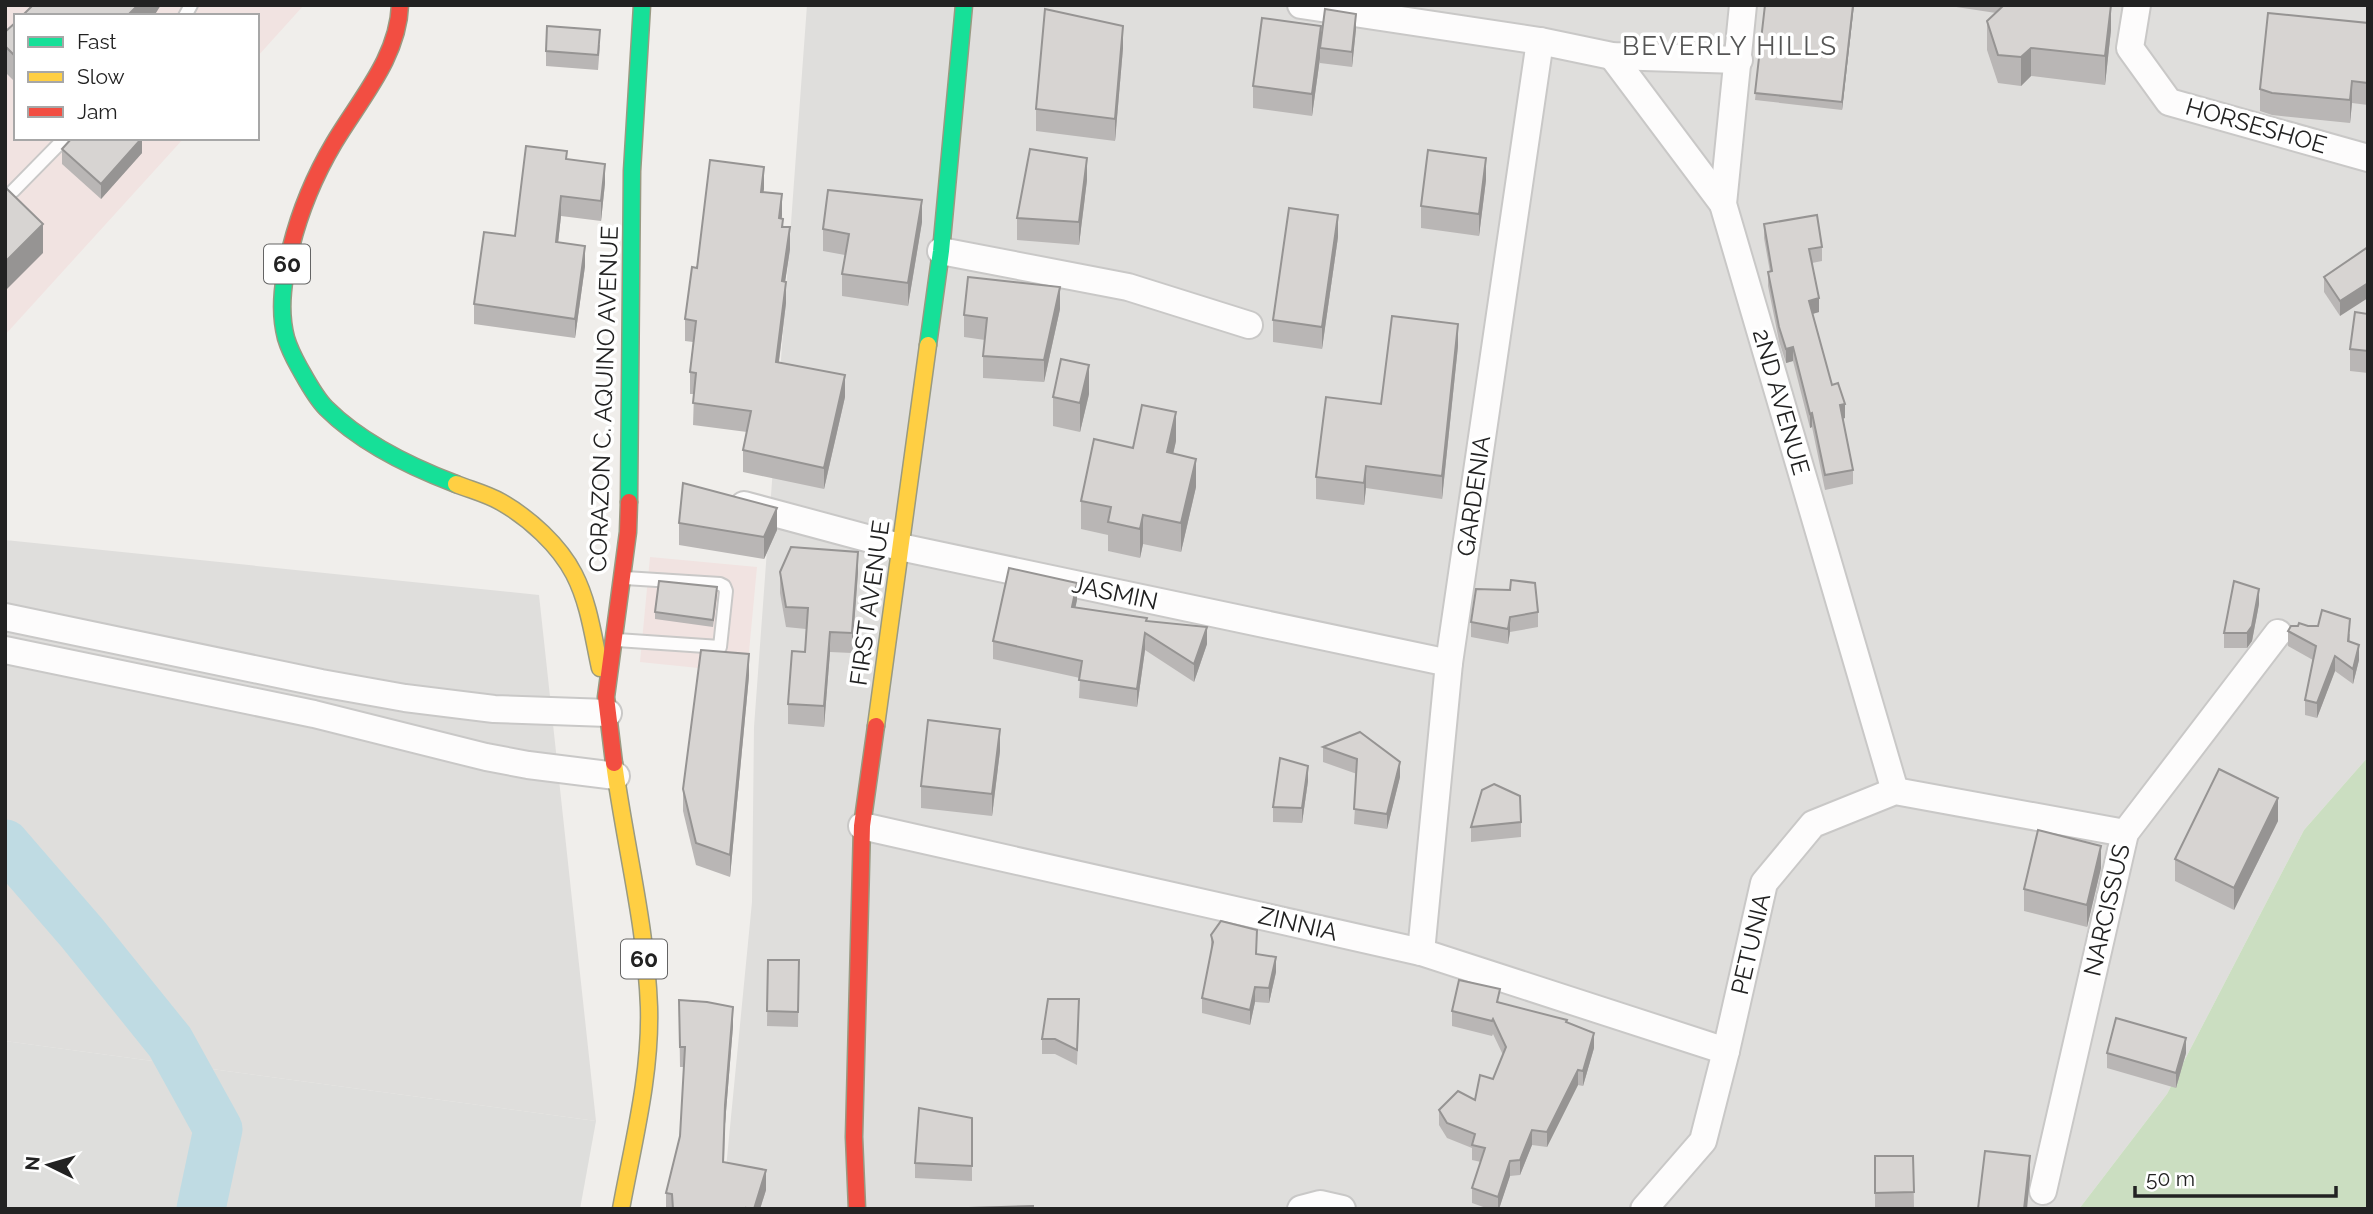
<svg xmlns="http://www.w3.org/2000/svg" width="2373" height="1214" font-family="Raleway,sans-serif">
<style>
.residential{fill:#dfdedc}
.commercial{fill:#f1e3e1}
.religious{fill:#dededc}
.forest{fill:#cbdec1}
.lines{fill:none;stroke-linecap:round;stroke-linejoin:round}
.river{stroke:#bfdbe3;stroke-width:49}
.lane-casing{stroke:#c9c8c7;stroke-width:16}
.street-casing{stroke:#c9c8c7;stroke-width:30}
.fast-casing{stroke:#999a82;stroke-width:19}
.slow-casing{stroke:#999a82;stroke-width:19}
.jam-casing{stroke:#999a82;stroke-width:19}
.lane{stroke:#fdfcfc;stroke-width:12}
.street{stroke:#fdfcfc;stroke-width:26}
.fast{stroke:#16e098;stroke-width:16}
.slow{stroke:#ffcf43;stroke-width:16}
.jam{stroke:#f24e42;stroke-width:16}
.wall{fill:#b9b6b5}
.shaded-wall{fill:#969493}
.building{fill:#d7d4d2;stroke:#969493;stroke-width:2}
.labels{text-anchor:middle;stroke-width:7;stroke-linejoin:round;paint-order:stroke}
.shield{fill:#fff;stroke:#646464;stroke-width:2}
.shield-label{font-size:23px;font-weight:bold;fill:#222}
.street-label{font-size:24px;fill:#222;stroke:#fff}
.neighbourhood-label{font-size:26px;letter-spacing:2px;fill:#555;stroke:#fff}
</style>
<rect width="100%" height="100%" fill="#f0eeeb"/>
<!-- residential -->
<g class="residential">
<path d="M807,5h1561v752l-64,73 -137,264 -88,115h-1357l30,-307 2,-175z"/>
<path d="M5,540l534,55 57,526 -591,-80z"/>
</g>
<!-- commercial -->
<g class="commercial">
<path d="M5,5h299l-47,52v-41h-241v122h168l-179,197z"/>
<path d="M650,557l107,10 -10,106 -107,-11z"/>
</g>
<!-- religious -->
<path class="religious" d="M5,1041l591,80 -16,88h-575z"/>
<!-- forest -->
<path class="forest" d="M2368,757v452h-289l88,-115 137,-264z"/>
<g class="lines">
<!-- river -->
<path class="river" d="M5,844l77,89 88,109 48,87 -17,80"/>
<defs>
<g id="lane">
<path d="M185,16l6,-11"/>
<path d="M13,191l52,-53"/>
<path d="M617,640l103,7 6,-56 -2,-5 -4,-2 -95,-6"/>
</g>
<g id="street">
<path d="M1301,5l239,36 72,15 127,4"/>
<path d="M1743,5l-20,199 172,587"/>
<path d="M2137,5l-7,43 39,54 199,56"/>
<path d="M1612,56l111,148"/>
<path d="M941,251l187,36 121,38"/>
<path d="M744,505l156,42 549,116"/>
<path d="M5,617l316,66 84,15 89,11 114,4"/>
<path d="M5,650l309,64 172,43 42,8 88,11"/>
<path d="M862,826l559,126 305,99"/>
<path d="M1421,952l28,-289 91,-622"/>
<path d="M2043,1191l82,-358 153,-200"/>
<path d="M1301,1209l19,-5 22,5"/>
<path d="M1644,1209l59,-68 23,-90 38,-168 49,-59 82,-33 230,42"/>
</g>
<g id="fast">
<path d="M291,247c-7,29 -13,61 -5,91 3,10 8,20 13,29 8,14 16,30 27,41 34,34 85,59 130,76"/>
<path d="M928,345l13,-94 23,-246"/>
<path d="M629,502l3,-331 10,-166"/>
</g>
<g id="slow">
<path d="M456,484c15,6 31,10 45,18 28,16 58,43 73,72 15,29 19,62 26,94"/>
<path d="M876,726l52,-381"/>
<path d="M614,763c11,82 32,162 35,244 2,68 -16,136 -28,202"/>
</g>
<g id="jam">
<path d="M291,247c9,-36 24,-72 43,-104 26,-44 64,-85 66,-138"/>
<path d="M614,763l-8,-66 22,-165 1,-30"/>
<path d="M857,1209l-3,-72 8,-311 14,-100"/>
</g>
</defs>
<!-- lane casing -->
<use href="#lane" class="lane-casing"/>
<!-- street casing -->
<use href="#street" class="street-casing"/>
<!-- fast casing -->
<use href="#fast" class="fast-casing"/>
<!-- slow casing -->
<use href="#slow" class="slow-casing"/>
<!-- jam casing -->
<use href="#jam" class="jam-casing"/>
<!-- lane -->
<use href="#lane" class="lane"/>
<!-- street -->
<use href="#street" class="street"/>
<!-- fast -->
<use href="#fast" class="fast"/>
<!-- slow -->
<use href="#slow" class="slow"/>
<!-- jam -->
<use href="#jam" class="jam"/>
</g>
<!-- wall -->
<g class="wall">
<path d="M1765,5h89l-12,105 -87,-10z"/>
<path d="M1943,5h168v25l-6,55 -74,-9 -10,10 -23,-3 -11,-33v-29l9,-8z"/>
<path d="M16,22v61l-11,-11v-40z"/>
<path d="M2368,23v82l-16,-2 -2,20 -78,-8 -12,-4v-22z"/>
<path d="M1356,29l-4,38 -32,-4v-5l-8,58 -59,-8v-22l68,-48z"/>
<path d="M600,45l-2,25 -52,-4v-15z"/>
<path d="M1123,48l-8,93 -79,-10v-22z"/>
<path d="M62,149l80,4 -41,46 -39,-35z"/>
<path d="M567,159l38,24 -4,38 -40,-5 -3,26 27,24 -10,72 -101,-14v-20l41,-68z"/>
<path d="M1087,180l-8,65 -62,-5v-22z"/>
<path d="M1486,180l-7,56 -58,-8v-22z"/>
<path d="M764,192l17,26 9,31 -5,32 1,22 -7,59 66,35 -21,92 -81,-17v-22l4,-18 -54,-7 1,-31h-4v-22l3,-30 -8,-1v-22l12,-51z"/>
<path d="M922,222l-14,84 -66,-10v-22l3,-19 -22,-4v-22z"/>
<path d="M1764,224l58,23v14l-10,2 7,49 -7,2 20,71 13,33 -2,1 10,51v14l-28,6 -13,-63 -2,1 -17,-67 -7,2 -7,-22 -11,-55v-14h2l-6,-34z"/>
<path d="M1338,237l-16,112 -49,-7v-22z"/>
<path d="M2368,247l-28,69 -16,-24v-15z"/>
<path d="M1060,309l-16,73 -61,-4v-22l2,-16 -21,-3v-22z"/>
<path d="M2368,314v59l-18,-2v-22z"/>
<path d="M1458,346l-16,153 -76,-11 -2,17 -48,-6v-22l65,-73z"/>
<path d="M1089,394l-9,38 -27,-6v-29z"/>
<path d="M1176,441l-3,13 23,33 -15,65 -38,-8 -3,14 -32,-7v-16l-27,-6v-28l52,-53z"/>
<path d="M679,523l98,7 -13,29 -85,-14z"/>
<path d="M780,572h78l-6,81 -22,-1 -6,75 -36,-3v-20l17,-52 1,-23 -20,-2 -6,-34z"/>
<path d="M717,595l-4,32 -58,-8v-7z"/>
<path d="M1077,600l-2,7 72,14 60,23 -13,38 -49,-32 -8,57 -58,-9 1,-20 -87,-19v-18z"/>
<path d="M2259,604l-7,37 -5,7h-23v-15z"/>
<path d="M1538,612v15l-28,5 -2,12 -37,-7v-15z"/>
<path d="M2308,626l42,8v7l9,19 -6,24 -18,-13 -18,47 -12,-3v-15l8,-40 -25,-14v-15z"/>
<path d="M749,676l-19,201 -34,-12 -13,-54v-22z"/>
<path d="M1360,732l40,45 -13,52 -33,-5 3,-50 -34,-12v-15z"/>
<path d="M1000,751l-8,65 -71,-8v-22z"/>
<path d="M1308,781l-6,42 -29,-1v-15z"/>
<path d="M2278,821l-44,89 -59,-29v-22z"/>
<path d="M1521,822v15l-50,5v-15z"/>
<path d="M2101,868l-14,59 -63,-16v-22z"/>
<path d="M1211,935l46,19 19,18 -7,31 -14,-1 -5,23 -48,-12v-15l9,-46z"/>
<path d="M768,960h31l-1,67 -31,-1z"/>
<path d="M679,1000l54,26 -8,98 -1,38 42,28 -6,19h-94v-16l14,-57 4,-69h-4z"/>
<path d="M1500,1003l67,19 27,26 -11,38 -5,-1 -31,62 -15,-2 -12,30 -10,1 -11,33h-10l-17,-6v-15l9,-26 -9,-2v-12l-25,-10 -8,-13v-15l36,-10 18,-21 10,-24 -10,-21 -1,2 -40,-10v-15z"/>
<path d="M1079,1014l-2,51 -22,-11h-13v-15z"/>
<path d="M2107,1053h79l-10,35 -69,-20z"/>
<path d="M1875,1156h38l1,51 -39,1z"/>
<path d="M915,1163l57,3v15l-57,-3z"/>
</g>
<!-- shaded-wall -->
<g class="shaded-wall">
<path d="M138,5h23l-7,11h-27z"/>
<path d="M1853,5h1l-12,105v-8z"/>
<path d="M2111,5v25l-6,55v-29z"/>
<path d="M1356,14v15l-4,38v-15z"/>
<path d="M1123,26v22l-8,93v-22z"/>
<path d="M1321,26v22h-1v10l-8,58v-22z"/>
<path d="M2031,48v28l-10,10v-29z"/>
<path d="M2352,81v22l-2,20v-23z"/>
<path d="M142,138v15l-41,46v-15z"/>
<path d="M1087,158v22l-8,65v-23z"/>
<path d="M1486,158v22l-7,56v-22z"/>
<path d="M605,164v19l-4,38v-20z"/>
<path d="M764,167v22l-3,24v-21z"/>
<path d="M782,194v22l-3,24v-22z"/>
<path d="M561,196v20l-5,46v-20z"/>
<path d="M922,200v22l-14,84v-23z"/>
<path d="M1338,215v22l-16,112v-22z"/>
<path d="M43,224v29l-38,38v-29z"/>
<path d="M790,227v22l-8,54v-22z"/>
<path d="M585,246v20l-10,72v-19z"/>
<path d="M786,282v21l-10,81v-22z"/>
<path d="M2368,283v15l-28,18v-15z"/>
<path d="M1060,287v22l-16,73v-22z"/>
<path d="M1819,298v14l-10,3v-14z"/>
<path d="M1458,324v22l-16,153v-23z"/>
<path d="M1793,347v14l-7,2v-14z"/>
<path d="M1089,365v29l-9,38v-29z"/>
<path d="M845,375v22l-21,92v-21z"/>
<path d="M1845,404v14l-5,1v-14z"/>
<path d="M1176,412v29l-9,40v-29z"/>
<path d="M1812,413v14l-2,1v-14z"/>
<path d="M1196,459v28l-15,65v-29z"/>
<path d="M1366,466v22l-2,17v-22z"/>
<path d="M777,508v22l-13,29v-22z"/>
<path d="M1143,515v29l-3,14v-29z"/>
<path d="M858,552v20l-6,81v-20z"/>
<path d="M1077,583v17l-5,24v-17z"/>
<path d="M2259,589v15l-7,37 -5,7v-15z"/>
<path d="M1510,617v15l-2,12v-15z"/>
<path d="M1207,627v17l-13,38v-18z"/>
<path d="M830,632v20l-6,75v-21z"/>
<path d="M1145,633v17l-8,57v-18z"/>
<path d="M2359,645v15l-6,24v-15z"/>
<path d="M749,654v22l-19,201v-22z"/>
<path d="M2335,656v15l-18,47v-15z"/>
<path d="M1000,729v22l-8,65v-22z"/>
<path d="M1400,762v15l-13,52v-15z"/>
<path d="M1308,766v15l-6,42v-15z"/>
<path d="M2278,798v23l-44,89v-22z"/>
<path d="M2101,846v22l-14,59v-22z"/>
<path d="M1276,957v15l-7,31v-15z"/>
<path d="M1255,987v15l-5,23v-15z"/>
<path d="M733,1007v19l-8,98v-19z"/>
<path d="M1594,1033v15l-11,38v-15z"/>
<path d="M2186,1038v15l-10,35v-15z"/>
<path d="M1578,1070v15l-31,62v-15z"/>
<path d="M1532,1130v15l-12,30v-15z"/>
<path d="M2030,1156v22l-3,31h-3z"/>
<path d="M1510,1161v15l-11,33h-1v-12z"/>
<path d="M766,1170v20l-6,19h-6z"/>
</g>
<!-- building -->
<g class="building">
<path d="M33,5h105l-11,11h-105z"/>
<path d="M1765,5h88l-11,97 -87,-9z"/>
<path d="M2004,5h107l-6,51 -74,-8 -10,9 -23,-2 -11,-34z"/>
<path d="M1045,9l78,17 -8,93 -79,-10z"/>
<path d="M1325,9l31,5 -4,38 -32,-4z"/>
<path d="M2268,13l100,10v60l-16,-2 -2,19 -78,-7 -12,-4z"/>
<path d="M1262,18l59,8 -9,68 -59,-8z"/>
<path d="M16,22v35l-11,-11v-14z"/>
<path d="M547,26l53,4 -2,25 -52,-4z"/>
<path d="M72,138h70l-41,46 -39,-35z"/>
<path d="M526,146l41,5 -1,8 39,5 -4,37 -40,-5 -5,46 29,4 -10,73 -101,-15 10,-72 31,4z"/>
<path d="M1030,149l57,9 -8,64 -62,-4z"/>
<path d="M1428,150l58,8 -7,56 -58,-8z"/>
<path d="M710,160l54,7 -3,25 21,2 -3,24 4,1 -1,8h8l-8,54 4,1 -10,80 69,13 -21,93 -81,-18 8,-39 -58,-8 3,-30 -6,-1 6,-51 -11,-2 7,-52 5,1z"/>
<path d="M5,187l38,37 -38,38z"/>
<path d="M828,190l94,10 -14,83 -66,-9 7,-40 -26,-5z"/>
<path d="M1289,208l49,7 -16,112 -49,-7z"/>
<path d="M1817,215l5,32 -13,2 10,49 -10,3 23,84 6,-2 7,21 -5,1 13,65 -28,5 -13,-62 -2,1 -17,-67 -7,2 -7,-22 -11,-55 4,-1 -8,-47z"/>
<path d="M2368,247v36l-28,18 -16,-24z"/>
<path d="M968,277l92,10 -16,73 -61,-4 4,-38 -23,-3z"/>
<path d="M2355,312l13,2v37l-18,-2z"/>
<path d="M1392,316l66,8 -16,152 -76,-10 -2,17 -48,-6 10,-80 55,7z"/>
<path d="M1061,359l28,6 -9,38 -27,-6z"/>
<path d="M1142,405l34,7 -9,40 29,7 -15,64 -38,-8 -3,14 -32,-7 3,-15 -30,-6 13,-62 39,9z"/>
<path d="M683,483l94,25 -13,29 -85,-14z"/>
<path d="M791,547l67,5 -6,81 -22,-1 -6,74 -36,-2 4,-53 13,1 3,-44 -22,-1 -6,-35z"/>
<path d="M1009,568l68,15 -5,24 75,11 -1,3 61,6 -13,37 -49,-31 -8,56 -58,-9 3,-19 -89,-20z"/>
<path d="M1511,580l24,3 3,29 -28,5 -2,12 -37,-7 5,-33 34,1z"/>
<path d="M659,581l58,6 -4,33 -58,-8z"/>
<path d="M2234,581l25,8 -7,37 -5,7h-23z"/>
<path d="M2322,610l28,9 -2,22 11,4 -6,24 -18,-13 -18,47 -12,-3 11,-54 -28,-15 3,-5h7l1,-3 9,3h10z"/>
<path d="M701,650l48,4 -19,201 -34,-12 -13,-54z"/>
<path d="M928,720l72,9 -8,65 -71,-8z"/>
<path d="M1360,732l40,30 -13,52 -33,-5 3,-50 -34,-12z"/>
<path d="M1280,758l28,8 -6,42 -29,-1z"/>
<path d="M2219,769l59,29 -44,90 -59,-29z"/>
<path d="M1494,784l26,12 1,26 -50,5 11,-37z"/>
<path d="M2038,830l63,16 -14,59 -63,-16z"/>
<path d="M1221,921l36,9 -1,24 20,3 -7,31 -14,-1 -5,23 -48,-12 11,-56 -2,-7z"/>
<path d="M768,960h31l-1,52 -31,-1z"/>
<path d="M1459,980l41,9 -3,13 70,18 -1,2 28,11 -11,38 -5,-1 -31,62 -15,-2 -12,30 -10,1 -12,36 -26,-9 13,-40 -13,-3 3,-11 -28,-11 -8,-13 19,-19 17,9 5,-25 13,4 13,-32 -13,-28 -1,2 -40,-10z"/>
<path d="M1048,999h31l-2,51 -22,-11h-13z"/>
<path d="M679,1000l28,2 26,5 -8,98 -2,57 43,8 -12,39 -8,-1v1h-73l-1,-15 -6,-1 14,-57 5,-89h-5z"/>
<path d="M2116,1018l70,20 -10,35 -69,-20z"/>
<path d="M919,1108l53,10v48l-57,-3z"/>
<path d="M1985,1151l45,5 -6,53h-46z"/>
<path d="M1875,1156h38l1,36 -39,1z"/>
<path d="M1033,1206v3h-64v-1z"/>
</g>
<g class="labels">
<!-- shield labels -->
<g class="shield">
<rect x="264" y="244.5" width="46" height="39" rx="5"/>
<rect x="621" y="939.5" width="46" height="39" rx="5"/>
</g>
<g class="shield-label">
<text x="287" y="272">60</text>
<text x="644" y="967">60</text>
</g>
<!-- street labels -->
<g class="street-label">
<text transform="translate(2256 126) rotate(16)" y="8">HORSESHOE</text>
<text transform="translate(604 399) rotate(-88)" y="8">CORAZON C. AQUINO AVENUE</text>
<text transform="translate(1781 402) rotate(74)" y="8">2ND AVENUE</text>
<text transform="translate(1474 496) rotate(-82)" y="8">GARDENIA</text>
<text transform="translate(1115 593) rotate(12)" y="8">JASMIN</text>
<text transform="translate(870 603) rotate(-82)" y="8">FIRST AVENUE</text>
<text transform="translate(2107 910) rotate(-77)" y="8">NARCISSUS</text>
<text transform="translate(1298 924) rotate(13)" y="8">ZINNIA</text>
<text transform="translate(1751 944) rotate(-77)" y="8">PETUNIA</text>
</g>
<!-- neighbourhood labels -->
<g class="neighbourhood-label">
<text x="1730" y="55">BEVERLY HILLS</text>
</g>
</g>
<!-- border -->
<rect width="2373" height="1214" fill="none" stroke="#222222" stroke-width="14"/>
<!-- legend -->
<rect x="14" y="14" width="245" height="126" fill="#ffffff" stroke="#a7a7a7" stroke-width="2"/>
<rect x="28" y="37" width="35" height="10" fill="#16e098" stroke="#a7a7a7" stroke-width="2"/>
<text x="77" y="49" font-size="21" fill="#222222">Fast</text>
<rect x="28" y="72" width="35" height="10" fill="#ffcf43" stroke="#a7a7a7" stroke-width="2"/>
<text x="77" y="84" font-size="21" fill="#222222">Slow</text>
<rect x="28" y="107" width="35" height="10" fill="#f24e42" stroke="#a7a7a7" stroke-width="2"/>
<text x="77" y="119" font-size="21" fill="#222222">Jam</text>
<!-- north arrow -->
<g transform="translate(49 1165) rotate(275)" stroke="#ffffff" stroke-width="5" paint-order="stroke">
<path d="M0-5L12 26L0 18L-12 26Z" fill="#222222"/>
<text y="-10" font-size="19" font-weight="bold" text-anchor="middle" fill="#222222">N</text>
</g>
<!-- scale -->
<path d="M2135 1186v10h201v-10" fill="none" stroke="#222222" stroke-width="3.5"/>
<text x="2146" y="1186" font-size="21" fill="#222222" stroke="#ffffff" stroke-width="5" paint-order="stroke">50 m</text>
</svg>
